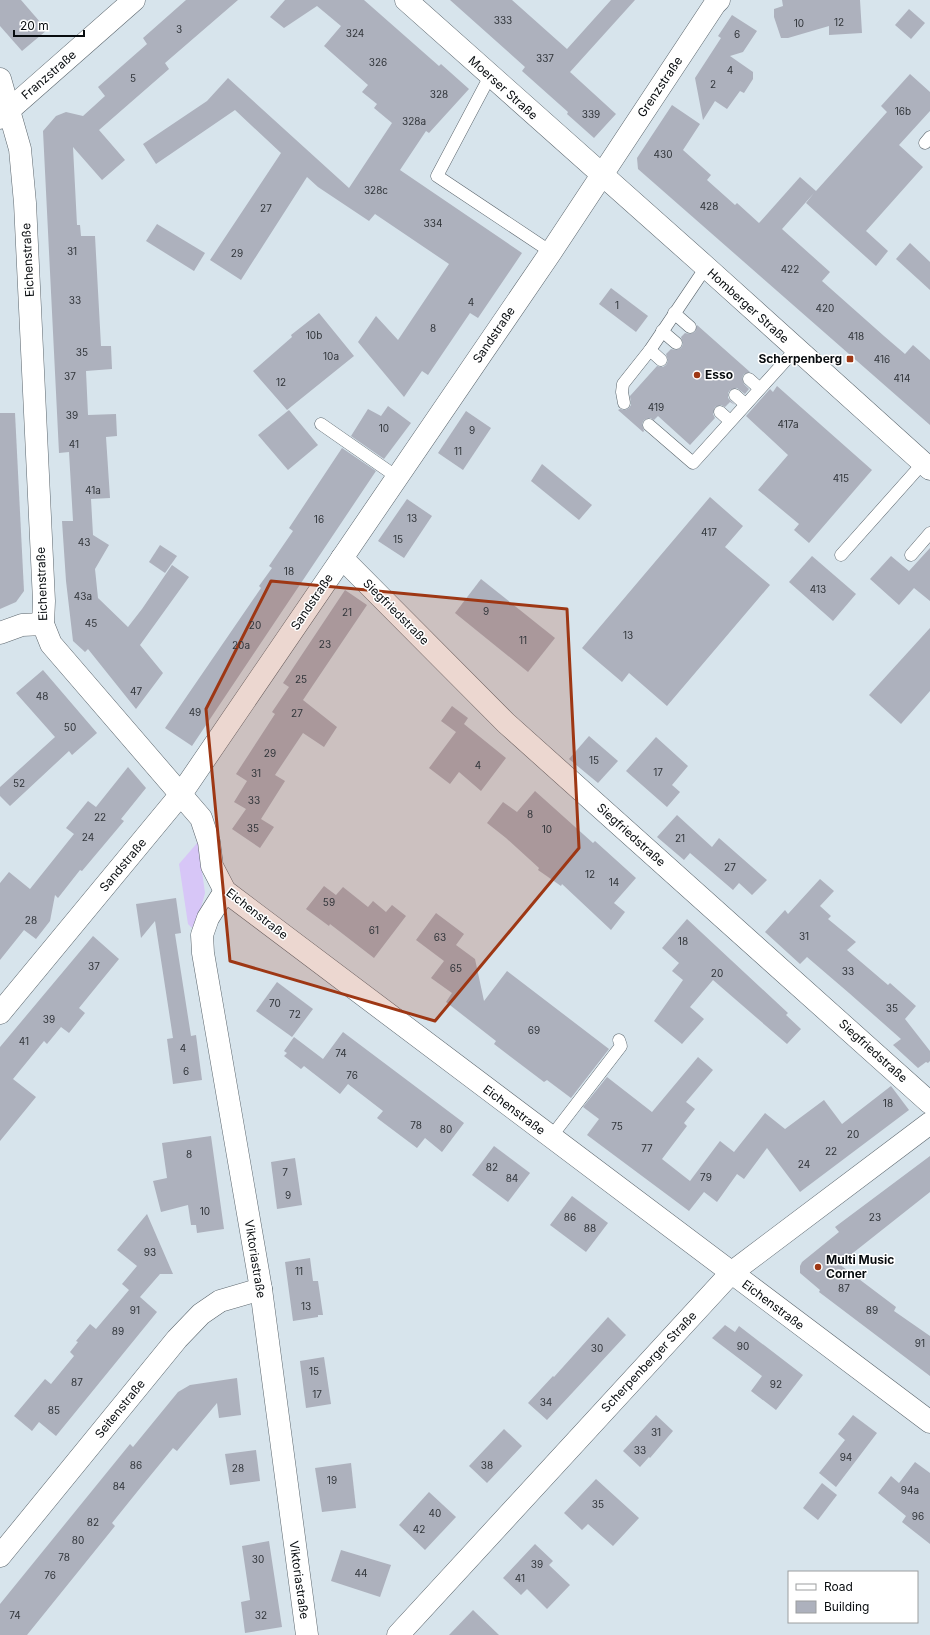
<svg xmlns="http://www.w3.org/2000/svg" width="930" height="1635" font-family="Inter,sans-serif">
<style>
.green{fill:#d7c6f7}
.building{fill:#adb1bd}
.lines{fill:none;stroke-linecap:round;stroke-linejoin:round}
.service-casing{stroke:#5c666d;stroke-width:13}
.minor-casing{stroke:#5c666d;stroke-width:23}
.secondary-casing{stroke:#5c666d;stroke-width:23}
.service{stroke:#fff;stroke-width:12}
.minor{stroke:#fff;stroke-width:22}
.secondary{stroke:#fff;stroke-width:22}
.marked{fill:#9e3714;fill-opacity:0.2;stroke:#9e3714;stroke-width:3;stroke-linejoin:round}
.poi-dot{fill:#9e3714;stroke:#fff;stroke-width:1.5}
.labels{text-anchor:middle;stroke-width:3;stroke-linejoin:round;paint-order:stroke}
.number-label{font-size:10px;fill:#31353a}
.street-label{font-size:12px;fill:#080c0f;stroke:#fff}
.poi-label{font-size:12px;font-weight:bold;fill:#080c0f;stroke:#fff;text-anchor:start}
</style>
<rect width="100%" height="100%" fill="#d7e4ec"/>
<!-- green -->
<path class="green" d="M198,842l7,51 -4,15 -9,20 -4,-4 -9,-60z"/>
<!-- building -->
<g class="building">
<path d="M0,0h21l26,30 -25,21 -22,-25z"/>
<path d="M186,0h52l-73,63 4,6 -70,61 26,30 -23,20 -29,-33 4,78h3l1,11h14l6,110h10l1,23 -26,2 2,44 28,-1 1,22 -11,1 4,61 -19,1 2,36 16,10 -14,24 3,29 30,29 14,-18 30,-44 17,12 -49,68 23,28 -27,36 -48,-60 -3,3 -12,-11 -7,-60 -4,-60h11l-4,-69 -10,1 -16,-322 13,-15 10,-4 17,4 22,-20 -7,-9 49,-43 -4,-6z"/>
<path d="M285,0h79l75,66 2,-2 28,25 -40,44 -3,-2 -26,39 122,83 -44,65 -8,-5 -42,62 -6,-4 -18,26 -46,-55 18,-26 22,24 51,-76 -74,-50 -6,7 -51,-34 -11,-10 -66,103 -31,-20 71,-107 -46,-43 -79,54 -13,-20 64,-43 21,-23 121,110 43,-65 -18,-15 3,-4 -15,-12 6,-7 -44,-39 17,-20 -24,-20 -33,22 -14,-11z"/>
<path d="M450,0h62l55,49 44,-49h24l-65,72 46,42 -22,24 -27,-24 1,-2 -46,-41 3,-4z"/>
<path d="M782,0h78l2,33 -33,2v-9l-41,12h-7l-7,-21v-8l9,-3z"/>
<path d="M909,9l16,14 -14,16 -16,-14z"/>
<path d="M732,15l25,16 -14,21 -13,4 23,16v7l-9,14 -4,-2 -13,18 -12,-8 -12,19 -8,-42 26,-40 -3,-2z"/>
<path d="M910,74l20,18v19l-31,34 24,22 -57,64 22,20 -12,15 -70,-63 8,-10 -32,36 48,43 -8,9 62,55 21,18 8,-9 17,15v65l-292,-256 -1,-11 35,-53 28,19 -17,26 28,25 -4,5 28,25 2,-2 22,20 41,-46 16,14 71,-79 -6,-6z"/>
<path d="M157,224l48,29 -11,18 -48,-30z"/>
<path d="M910,243l20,19v28l-34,-31z"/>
<path d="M611,288l37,28 -12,16 -37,-28z"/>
<path d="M319,313l35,43 -67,54 -34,-39 39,-34 -1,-2z"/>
<path d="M697,325l53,47 -6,2 -2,4 2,6 5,5 -4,5 -8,-6 -7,2 -2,3v5l7,7 -5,-3 -5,5 -4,-2 -6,2 -2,7 2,4 -25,27 -32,-29 -4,4 -4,-2 -6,2 -2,4 2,7 -1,1 -25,-22 2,-1 5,1 4,-2 2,-3 -1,-9 27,-30 6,1 3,-2 2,-4 -2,-7 5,-5 4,1 6,-2 2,-4 -2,-7 4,-4 4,1 6,-2z"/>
<path d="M777,386l95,84 -63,73 -15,-13 5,-6 -41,-34 30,-35 -42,-39 24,-27 3,3z"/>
<path d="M388,406l23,17 -27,36 -33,-23 17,-27 13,7z"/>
<path d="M289,410l29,35 -30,25 -30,-35z"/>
<path d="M466,411l25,17 -28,42 -25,-17z"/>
<path d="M0,413h15l9,178 -8,11 -16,7z"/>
<path d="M342,448l34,23 -184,275 -27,-18 96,-140 -2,-2 13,-18 -3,-2 24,-35 -4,-3z"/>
<path d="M542,464l50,41 -13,15 -48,-39z"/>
<path d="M710,497l33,29 -18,21 45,38 -103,121 -38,-33 -7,9 -40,-34z"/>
<path d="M407,499l25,17 -28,42 -26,-17z"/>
<path d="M160,545l17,11 -12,17 -16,-11z"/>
<path d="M930,548v53l-16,-13 -15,17 -29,-26 21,-23 18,15z"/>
<path d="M812,556l44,38 -23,27 -44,-39z"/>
<path d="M481,579l74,59 -27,34 -73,-59z"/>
<path d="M345,590l22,15 -64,95 34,27 -13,20 -21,-14 -28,42 10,6 -24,38 13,8 -14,21 -28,-19 14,-20 -12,-7 13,-21 -11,-7 39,-60 -3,-2 17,-25 -6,-4z"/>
<path d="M930,628v63l-29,33 -32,-29z"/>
<path d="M43,670l54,63 -25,22 -3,-4 -59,55 -10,-10v-9l55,-50 -39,-44z"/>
<path d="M452,706l16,12 -4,6 42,34 -25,33 -22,-19 -9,12 -21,-16 27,-36 -15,-11z"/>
<path d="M589,736l29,25 -20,22 -29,-24z"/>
<path d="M656,737l32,29 -16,19 8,7 -13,15 -41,-36z"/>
<path d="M128,767l18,21 -25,31 3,2 -42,50 -2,-1 -22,28 -3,-3 -5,26 -14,18 -12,-9 -24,30v-77l9,-11 21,17 44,-55 -8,-6 22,-27 8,6z"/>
<path d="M535,791l58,52 2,-2 41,37 -22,25 11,9 -14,18 -49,-46 -1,2 -23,-16 1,-2 -33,-30 -19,-15 16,-21 14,10z"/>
<path d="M677,815l35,32 7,-9 48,42 -15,15 -13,-12 -6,7 -43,-37 -6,7 -27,-23z"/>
<path d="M820,879l14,12 -14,15 11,10 -3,3 28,23 -9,8 41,35 2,-2 26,23 -11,13 25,32v10l-2,2 -2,-1 -8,6 -25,-23 8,-6 -52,-46 -42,-36 -7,7 -35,-32 20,-22 3,4z"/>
<path d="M324,886l12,9 7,-8 25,20 5,-6 13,11 6,-7 14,11 -32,42 -44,-34 -1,2 -23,-17z"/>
<path d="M176,898l5,35 -6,1 16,102 5,-1 6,45 -29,4 -6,-45 6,-1 -18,-117 -14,17 -5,-34z"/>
<path d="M436,913l28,21 -8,11 19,14 9,42 23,-30 102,78 -38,49 -24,-18 -3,2 -50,-38 2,-3 -50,-39 6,-9 -21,-15 13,-17 -28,-21z"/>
<path d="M687,919l101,94 -2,2 15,14 -14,15 -74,-64 -23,27 14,12 -22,25 -28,-23 29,-41 -11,-9 7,-8 -17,-15z"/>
<path d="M93,936l26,23 -40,49 6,5 -16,20 -8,-6 -14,17 -3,-3 -31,38 23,18 -36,44v-94z"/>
<path d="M277,982l36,27 -21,28 -36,-26z"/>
<path d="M343,1032l121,91 -22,29 -17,-14 -8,10 -40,-30 6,-7 -35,-27 -8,10 -36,-28 -3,3 -17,-13 3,-3 -3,-2 10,-14 29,22z"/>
<path d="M698,1057l15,13 -27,32 9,7 -11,14 3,3 -25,33 28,22 30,-40 14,11 31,-39 20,16 39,-29 18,24 49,-38 18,24 -109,82 -33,-44 -23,31 -7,-5 -20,28 -13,-10 -15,19 -102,-76 12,-16 -16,-12 24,-30 45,35z"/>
<path d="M211,1136l13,93 -27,4 -1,-8h-5l-3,-20 -27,7 -8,-31 14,-3 -5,-35z"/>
<path d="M494,1146l36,27 -22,29 -36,-27z"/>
<path d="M930,1156v36l-91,72 57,43 -2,4 36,25v40l-111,-84 1,-2 -20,-17v-7l2,-4 37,-30 -4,-5z"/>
<path d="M295,1158l7,47 -25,4 -6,-47z"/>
<path d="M572,1196l36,27 -22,29 -36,-27z"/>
<path d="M147,1214l26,60h-13l-20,23 17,15 -101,124 -17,-14 -7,9 -18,-15 31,-37 6,5 23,-28 -4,-4 8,-10 -2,-1 14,-17 6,5 33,-39 -7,-6 15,-18 -20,-16z"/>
<path d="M310,1258l3,23h5l5,34h-5v2l-25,4 -8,-59z"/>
<path d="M608,1317l18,18 -79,85 -19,-17 25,-27 1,1z"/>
<path d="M725,1325l10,7 4,-6 64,49 -27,35 -25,-19 11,-15 -50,-38z"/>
<path d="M324,1357l7,47 -25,4 -6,-47z"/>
<path d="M237,1378l4,37 -22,3 -2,-15 -40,48 -4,-3 -32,39 -29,36 3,3 -88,109h-27v-31l130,-160 3,3 45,-55 12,-7z"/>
<path d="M656,1415l17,16 -23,27 -1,-1 -9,10 -17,-16z"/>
<path d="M853,1415l24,18 -41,54 -17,-14 26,-33 -7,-6z"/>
<path d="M504,1429l18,17 -35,37 -18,-17z"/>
<path d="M256,1450l4,31 -30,4 -5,-31z"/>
<path d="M915,1462l15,11v71l-28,-22 4,-6 -28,-23 13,-17 8,7z"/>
<path d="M351,1463l5,45 -34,4 -7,-44z"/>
<path d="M596,1479l43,39 -26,28 -25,-22 -6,6 -18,-17z"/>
<path d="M822,1483l15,12 -19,25 -15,-12z"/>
<path d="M429,1492l27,25 -31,33 -26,-25z"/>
<path d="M269,1541l13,86 -37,6 -4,-31 9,-2 -8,-54z"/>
<path d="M535,1544l18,17 -4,4 21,20 -23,24 -20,-20 -6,6 -18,-17z"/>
<path d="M341,1550l50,15 -11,32 -49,-16z"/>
<path d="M473,1610l26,25h-50z"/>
</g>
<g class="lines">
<defs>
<g id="service">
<path d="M490,76l-53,100 114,76"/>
<path d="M925,143l5,-6"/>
<path d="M674,313l16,14"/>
<path d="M662,331l14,12"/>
<path d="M650,350l11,10"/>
<path d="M749,379l10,9"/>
<path d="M735,395l10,9"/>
<path d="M624,403l-2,-11 1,-8 27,-34 56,-83"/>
<path d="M720,412l10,9"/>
<path d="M321,424l76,53"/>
<path d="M649,425l44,38 103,-114"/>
<path d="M841,555l82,-92"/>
<path d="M911,555l19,-22"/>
<path d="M551,1137l70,-91 -2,-6"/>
</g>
<g id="minor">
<path d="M0,79l20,70 5,54 19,398 -1,23 8,20 150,174 8,24 3,24 13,25 705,531"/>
<path d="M0,118l134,-118"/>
<path d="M342,558l164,165 424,380"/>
<path d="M0,633l22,-8 21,-1"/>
<path d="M225,891l-17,27 -6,17 1,18 58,336 46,346"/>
<path d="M0,1013l181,-219 370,-542 164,-248 4,-4"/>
<path d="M0,1556l177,-217 24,-25 19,-13 41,-12"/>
<path d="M398,1635l333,-362 199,-150"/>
</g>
<path id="secondary" d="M406,0l300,267 224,202"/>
</defs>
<!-- service casing -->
<use href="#service" class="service-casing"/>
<!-- minor casing -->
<use href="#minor" class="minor-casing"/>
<!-- secondary casing -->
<use href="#secondary" class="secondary-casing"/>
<!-- service -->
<use href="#service" class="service"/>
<!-- minor -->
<use href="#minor" class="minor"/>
<!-- secondary -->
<use href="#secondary" class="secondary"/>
</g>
<!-- marked area -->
<path class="marked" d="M271,581l296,28 12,239 -144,173 -205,-60 -24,-252z"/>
<!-- markers -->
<g class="poi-dot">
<rect x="846" y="355" width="8" height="8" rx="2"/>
<circle cx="697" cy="375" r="4"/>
<circle cx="818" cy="1267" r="4"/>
</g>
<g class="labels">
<!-- number labels -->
<g class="number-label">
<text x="503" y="24">333</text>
<text x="839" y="26">12</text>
<text x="799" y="27">10</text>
<text x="179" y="33">3</text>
<text x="355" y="37">324</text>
<text x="737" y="38">6</text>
<text x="545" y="62">337</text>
<text x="378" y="66">326</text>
<text x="730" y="74">4</text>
<text x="133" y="82">5</text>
<text x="713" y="88">2</text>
<text x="439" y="98">328</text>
<text x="903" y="115">16b</text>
<text x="591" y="118">339</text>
<text x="414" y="125">328a</text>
<text x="663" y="158">430</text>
<text x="376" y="194">328c</text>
<text x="709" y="210">428</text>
<text x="266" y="212">27</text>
<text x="433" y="227">334</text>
<text x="72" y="255">31</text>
<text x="237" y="257">29</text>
<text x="790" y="273">422</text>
<text x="75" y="304">33</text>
<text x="471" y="306">4</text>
<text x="617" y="309">1</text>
<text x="825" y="312">420</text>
<text x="433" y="332">8</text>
<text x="314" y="339">10b</text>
<text x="856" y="340">418</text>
<text x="82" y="356">35</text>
<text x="331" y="360">10a</text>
<text x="882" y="363">416</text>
<text x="70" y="380">37</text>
<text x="902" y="382">414</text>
<text x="281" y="386">12</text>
<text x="656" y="411">419</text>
<text x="72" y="419">39</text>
<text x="788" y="428">417a</text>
<text x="384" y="432">10</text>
<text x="472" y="434">9</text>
<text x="74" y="448">41</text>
<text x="458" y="455">11</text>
<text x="841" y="482">415</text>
<text x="93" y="494">41a</text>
<text x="412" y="522">13</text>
<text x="319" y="523">16</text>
<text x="709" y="536">417</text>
<text x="398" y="543">15</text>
<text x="84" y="546">43</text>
<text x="289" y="575">18</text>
<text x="818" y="593">413</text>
<text x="83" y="600">43a</text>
<text x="486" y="615">9</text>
<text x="347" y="616">21</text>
<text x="91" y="627">45</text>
<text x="255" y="629">20</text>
<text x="628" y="639">13</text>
<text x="523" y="644">11</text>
<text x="325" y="648">23</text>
<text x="241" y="649">20a</text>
<text x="301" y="683">25</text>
<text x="136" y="695">47</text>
<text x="42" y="700">48</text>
<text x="195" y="716">49</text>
<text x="297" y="717">27</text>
<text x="70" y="731">50</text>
<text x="270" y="757">29</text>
<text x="594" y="764">15</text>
<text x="478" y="769">4</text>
<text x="658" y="776">17</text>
<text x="256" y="777">31</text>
<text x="19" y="787">52</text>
<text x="254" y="804">33</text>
<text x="530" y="818">8</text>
<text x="100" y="821">22</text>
<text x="253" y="832">35</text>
<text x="547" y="833">10</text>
<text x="88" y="841">24</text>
<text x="680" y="842">21</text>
<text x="730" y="871">27</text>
<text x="590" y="878">12</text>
<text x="614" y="886">14</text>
<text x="329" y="906">59</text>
<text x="31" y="924">28</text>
<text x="374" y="934">61</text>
<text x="804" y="940">31</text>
<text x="440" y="941">63</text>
<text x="683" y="945">18</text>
<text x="94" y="970">37</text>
<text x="456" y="972">65</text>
<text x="848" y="975">33</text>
<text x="717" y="977">20</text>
<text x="275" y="1007">70</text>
<text x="892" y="1012">35</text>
<text x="295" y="1018">72</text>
<text x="49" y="1023">39</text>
<text x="534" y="1034">69</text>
<text x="24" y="1045">41</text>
<text x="183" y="1052">4</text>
<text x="341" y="1057">74</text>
<text x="186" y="1075">6</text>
<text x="352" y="1079">76</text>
<text x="888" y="1107">18</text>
<text x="416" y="1129">78</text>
<text x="617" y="1130">75</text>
<text x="446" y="1133">80</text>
<text x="853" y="1138">20</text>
<text x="647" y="1152">77</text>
<text x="831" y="1155">22</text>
<text x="189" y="1158">8</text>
<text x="804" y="1168">24</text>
<text x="492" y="1171">82</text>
<text x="285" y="1176">7</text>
<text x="706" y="1181">79</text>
<text x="512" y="1182">84</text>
<text x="288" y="1199">9</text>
<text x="205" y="1215">10</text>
<text x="570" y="1221">86</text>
<text x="875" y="1221">23</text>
<text x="590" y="1232">88</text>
<text x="150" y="1256">93</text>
<text x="299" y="1275">11</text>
<text x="844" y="1292">87</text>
<text x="306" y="1310">13</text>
<text x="135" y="1314">91</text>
<text x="872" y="1314">89</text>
<text x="118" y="1335">89</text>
<text x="920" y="1347">91</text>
<text x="743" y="1350">90</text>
<text x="597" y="1352">30</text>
<text x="314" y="1375">15</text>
<text x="77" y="1386">87</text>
<text x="776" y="1388">92</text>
<text x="317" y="1398">17</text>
<text x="546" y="1406">34</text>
<text x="54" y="1414">85</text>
<text x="656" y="1436">31</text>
<text x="640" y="1454">33</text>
<text x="846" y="1461">94</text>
<text x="136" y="1469">86</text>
<text x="487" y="1469">38</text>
<text x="238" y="1472">28</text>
<text x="332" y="1484">19</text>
<text x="119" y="1490">84</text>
<text x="910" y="1494">94a</text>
<text x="598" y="1508">35</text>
<text x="435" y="1517">40</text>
<text x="918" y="1520">96</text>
<text x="93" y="1526">82</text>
<text x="419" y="1533">42</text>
<text x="78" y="1544">80</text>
<text x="64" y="1561">78</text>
<text x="258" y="1563">30</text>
<text x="537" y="1568">39</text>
<text x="361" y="1577">44</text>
<text x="50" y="1579">76</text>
<text x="520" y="1582">41</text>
<text x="15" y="1619">74</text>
<text x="261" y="1619">32</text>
</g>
<!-- street labels -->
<g class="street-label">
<text transform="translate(49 75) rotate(-41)" y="4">Franzstraße</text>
<text transform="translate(660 87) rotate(-56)" y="4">Grenzstraße</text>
<text transform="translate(503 88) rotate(42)" y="4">Moerser Straße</text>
<text transform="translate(28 260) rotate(-93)" y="4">Eichenstraße</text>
<text transform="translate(748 306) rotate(42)" y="4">Homberger Straße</text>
<text transform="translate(494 335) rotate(-56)" y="4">Sandstraße</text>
<text transform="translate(42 584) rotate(-92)" y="4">Eichenstraße</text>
<text transform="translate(312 602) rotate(-56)" y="4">Sandstraße</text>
<text transform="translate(396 612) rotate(45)" y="4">Siegfriedstraße</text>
<text transform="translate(631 835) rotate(42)" y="4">Siegfriedstraße</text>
<text transform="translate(123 865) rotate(-50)" y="4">Sandstraße</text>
<text transform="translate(257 914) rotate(38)" y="4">Eichenstraße</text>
<text transform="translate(873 1051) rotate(42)" y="4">Siegfriedstraße</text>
<text transform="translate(514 1110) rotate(37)" y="4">Eichenstraße</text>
<text transform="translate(255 1259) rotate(81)" y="4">Viktoriastraße</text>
<text transform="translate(773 1305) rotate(37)" y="4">Eichenstraße</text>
<text transform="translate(649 1362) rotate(-47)" y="4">Scherpenberger Straße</text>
<text transform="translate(120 1409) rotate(-51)" y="4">Seitenstraße</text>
<text transform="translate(299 1580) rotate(82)" y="4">Viktoriastraße</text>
</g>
<!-- poi labels -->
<g class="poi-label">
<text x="842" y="363" text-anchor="end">Scherpenberg</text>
<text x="705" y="379">Esso</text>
<text x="826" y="1264">Multi Music<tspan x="826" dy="14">Corner</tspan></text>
</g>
</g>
<!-- legend -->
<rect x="788" y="1571" width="130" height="52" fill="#ffffff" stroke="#9c9e9f"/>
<rect x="796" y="1584" width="20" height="6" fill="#ffffff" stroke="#9c9e9f"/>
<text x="824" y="1591" font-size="12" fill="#080c0f">Road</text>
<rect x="796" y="1601" width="20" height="12" fill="#adb1bd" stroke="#9c9e9f"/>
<text x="824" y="1611" font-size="12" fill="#080c0f">Building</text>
<!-- scale -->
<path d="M14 30v6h70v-6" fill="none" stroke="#080c0f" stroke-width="2"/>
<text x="20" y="30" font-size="12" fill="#080c0f" stroke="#ffffff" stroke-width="3" paint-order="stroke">20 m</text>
</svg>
